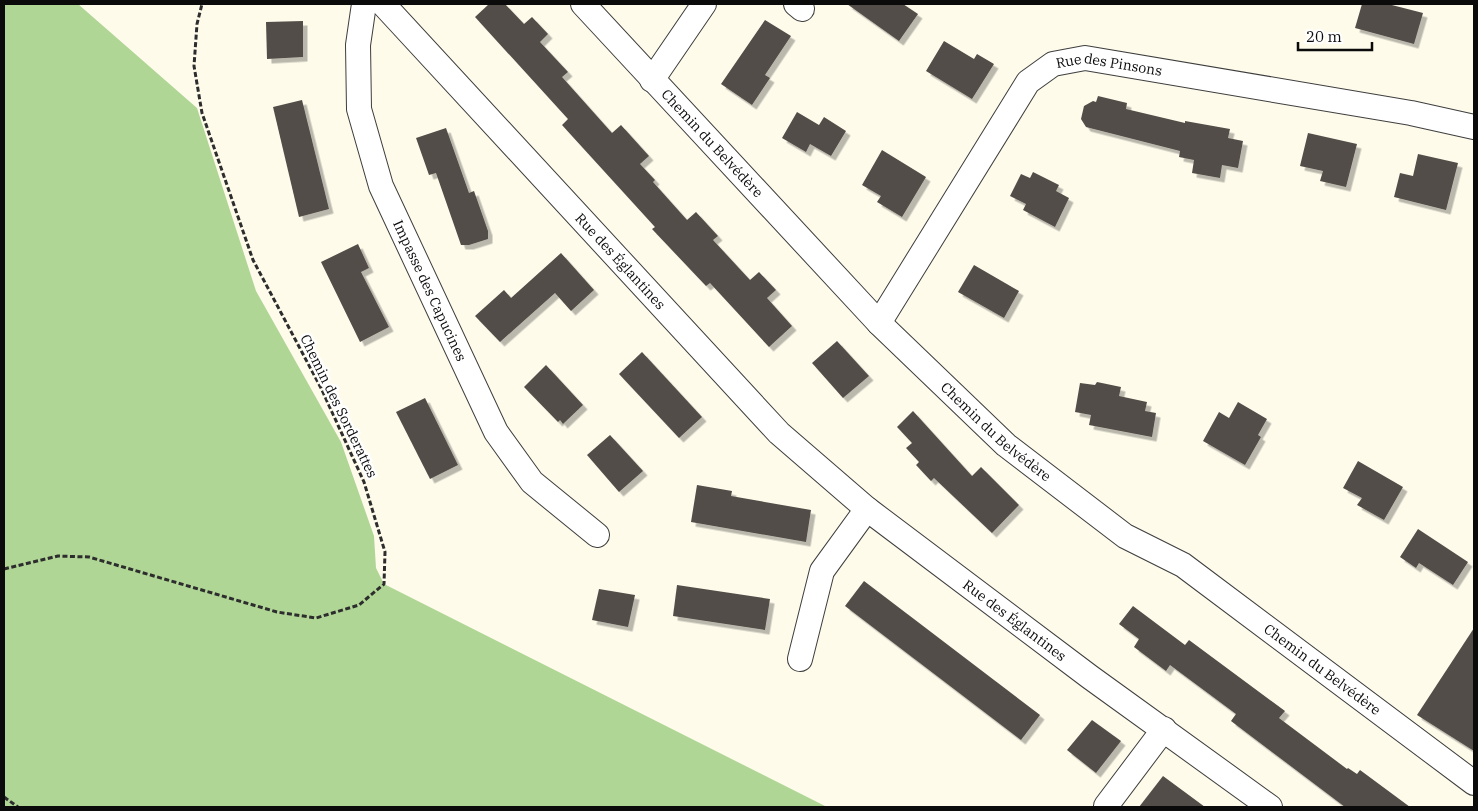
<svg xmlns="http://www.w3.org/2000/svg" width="1478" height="811" font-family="'IBM Plex Serif',serif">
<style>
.forest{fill:#b0d696}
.building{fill:#534d48;filter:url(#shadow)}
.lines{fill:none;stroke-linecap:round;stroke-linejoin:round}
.street-casing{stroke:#3e3e3e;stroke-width:26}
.path{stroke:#2d2d2d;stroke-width:3;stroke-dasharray:5 2.5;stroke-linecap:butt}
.street{stroke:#fff;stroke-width:24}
.labels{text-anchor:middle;stroke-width:5;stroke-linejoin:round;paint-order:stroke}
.street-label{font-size:14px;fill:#0b0b0b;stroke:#fff}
</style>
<defs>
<filter id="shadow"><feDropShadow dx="4.5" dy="4.5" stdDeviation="0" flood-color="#0004"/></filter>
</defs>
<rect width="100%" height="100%" fill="#fefbeb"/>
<!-- forest -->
<path class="forest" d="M4,4h74l119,104 59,183 85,151 33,94 2,32 8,16 443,223h-823z"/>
<!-- building -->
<g class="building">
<path d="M489,4h16l19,20 8,-7 16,17 -8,8 28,30 -6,5 50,56 9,-8 28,31 -9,8 15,16 -2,2 34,38 9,-8 22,24 -5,4 37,40 9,-8 17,18 -9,8 25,28 -23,21 -59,-64 -4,3 -54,-57 3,-2 -93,-102 6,-6 -93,-102z"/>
<path d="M847,4h56l15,10 -19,27z"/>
<path d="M1362,4h26l35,9 -9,31 -59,-16z"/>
<path d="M765,20l26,16 -26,39 5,3 -18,27 -31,-21z"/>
<path d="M303,21v36l-36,2 -1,-37z"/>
<path d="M944,41l30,18 3,-5 17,10 -22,35 -46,-28z"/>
<path d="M1098,96l29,7 -1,6 59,14v-2l45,8 -2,9 15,3 -5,27 -16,-3 -2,13 -28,-5 2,-13 -15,-3 1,-6 -94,-24 -5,-8 3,-13 9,-5 3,1z"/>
<path d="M302,100l27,109 -30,8 -26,-110z"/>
<path d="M797,112l22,13 5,-8 22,14 -15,25 -21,-12 -4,8 -24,-14z"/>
<path d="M446,128l23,65 5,-2 14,40v8l-19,6h-8l-25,-72 -7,2 -13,-37z"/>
<path d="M1308,133l49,11 -11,43 -26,-6 3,-10 -23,-5z"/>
<path d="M882,150l44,27 -24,40 -25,-15 4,-6 -19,-11z"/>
<path d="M1418,154l40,9 -12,47 -52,-13 6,-24 13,3z"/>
<path d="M1033,172l26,13 -3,6 13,7 -14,29 -32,-17 3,-6 -16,-8 11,-22 9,4z"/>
<path d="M358,244l11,24 -8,4 28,55 -29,15 -39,-80z"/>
<path d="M561,253l33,37 -23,21 -16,-18 -55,49 -25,-26 29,-26 7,8z"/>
<path d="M974,265l45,26 -15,27 -46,-26z"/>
<path d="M837,341l32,35 -26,22 -31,-35z"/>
<path d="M642,352l60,65 -23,21 -60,-64z"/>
<path d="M546,365l37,40 -20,19 -3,-4 -2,2 -34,-35z"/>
<path d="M1097,382l24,5 -2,9 28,6 -2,9 11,2 -4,24 -63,-12 2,-10 -16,-3 5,-29 15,2z"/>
<path d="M425,398l33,67 -28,14 -34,-67z"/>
<path d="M1238,402l29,17 -9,16 3,2 -16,28 -42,-24 16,-29 10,6z"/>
<path d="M913,411l59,65 9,-9 38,38 -27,28 -58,-55 -3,3 -15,-16 3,-3 -13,-14 6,-5 -15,-16z"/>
<path d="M610,435l33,36 -24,21 -32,-37z"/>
<path d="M1358,461l45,26 -19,33 -27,-15 5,-7 -19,-10z"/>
<path d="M697,485l35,6 -1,5 80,14 -5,32 -115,-20z"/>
<path d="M1418,529l50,33 -15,23 -34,-22 -3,5 -16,-11z"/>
<path d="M864,581l176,134 -19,25 -176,-134z"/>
<path d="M677,585l93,14 -5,31 -92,-14z"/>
<path d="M599,589l36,6 -7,32 -36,-7z"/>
<path d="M1133,606l52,39 4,-5 96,71 -6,7 68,51 1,-1 9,6 3,-4 50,37h-65l-114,-86 5,-7 -66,-49 -4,6 -32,-24 5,-8 -20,-15z"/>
<path d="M1474,628v123l-57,-36z"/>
<path d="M1092,720l29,21 -25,32 -29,-23z"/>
<path d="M1163,776l42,31h-66z"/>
</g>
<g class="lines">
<defs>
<g id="street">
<path id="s1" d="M364,4l-6,41 1,64 22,77 115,246 36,50 65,53"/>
<path id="s2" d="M383,4l396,429 88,76 223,168 180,130"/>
<path id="s3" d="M583,4l296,319 127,122 119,91 58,29 291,218"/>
<path d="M796,4l6,5"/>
<path d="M652,80l52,-76"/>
<path id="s4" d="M879,323l149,-241 25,-18 32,-6 326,55 63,14"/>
<path d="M800,659l22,-88 45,-62"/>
<path d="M1106,806l58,-77"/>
</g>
</defs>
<!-- street casing -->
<use href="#street" class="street-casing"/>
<!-- path -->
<g class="path">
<path d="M4,569l54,-13 31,1 188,55 39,6 43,-13 25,-21 1,-32 -21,-70 -43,-94 -68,-128 -51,-147 -8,-47 3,-42 5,-20"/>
<path d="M4,797l14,10"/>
</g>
<!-- street -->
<use href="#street" class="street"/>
</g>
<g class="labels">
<!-- street labels -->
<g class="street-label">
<text dy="5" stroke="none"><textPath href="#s4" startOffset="371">Rue des Pinsons</textPath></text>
<text dy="5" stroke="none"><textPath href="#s3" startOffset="190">Chemin du Belvédère</textPath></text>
<text dy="5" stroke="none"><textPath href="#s2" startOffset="350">Rue des Églantines</textPath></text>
<text dy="5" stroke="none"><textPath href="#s1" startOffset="301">Impasse des Capucines</textPath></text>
<text transform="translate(339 406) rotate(64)" y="5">Chemin des Sorderattes</text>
<text dy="5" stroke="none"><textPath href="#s3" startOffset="595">Chemin du Belvédère</textPath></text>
<text dy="5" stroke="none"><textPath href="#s2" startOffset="885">Rue des Églantines</textPath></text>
<text dy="5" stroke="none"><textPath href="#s3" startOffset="1000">Chemin du Belvédère</textPath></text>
</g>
</g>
<!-- border -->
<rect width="1478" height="811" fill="none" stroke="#0b0b0b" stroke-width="10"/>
<!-- scale -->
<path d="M1298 42v8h74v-8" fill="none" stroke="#0b0b0b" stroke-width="2.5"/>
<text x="1306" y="42" font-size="15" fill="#0b0b0b" stroke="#ffffff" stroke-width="4" paint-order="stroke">20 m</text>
</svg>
